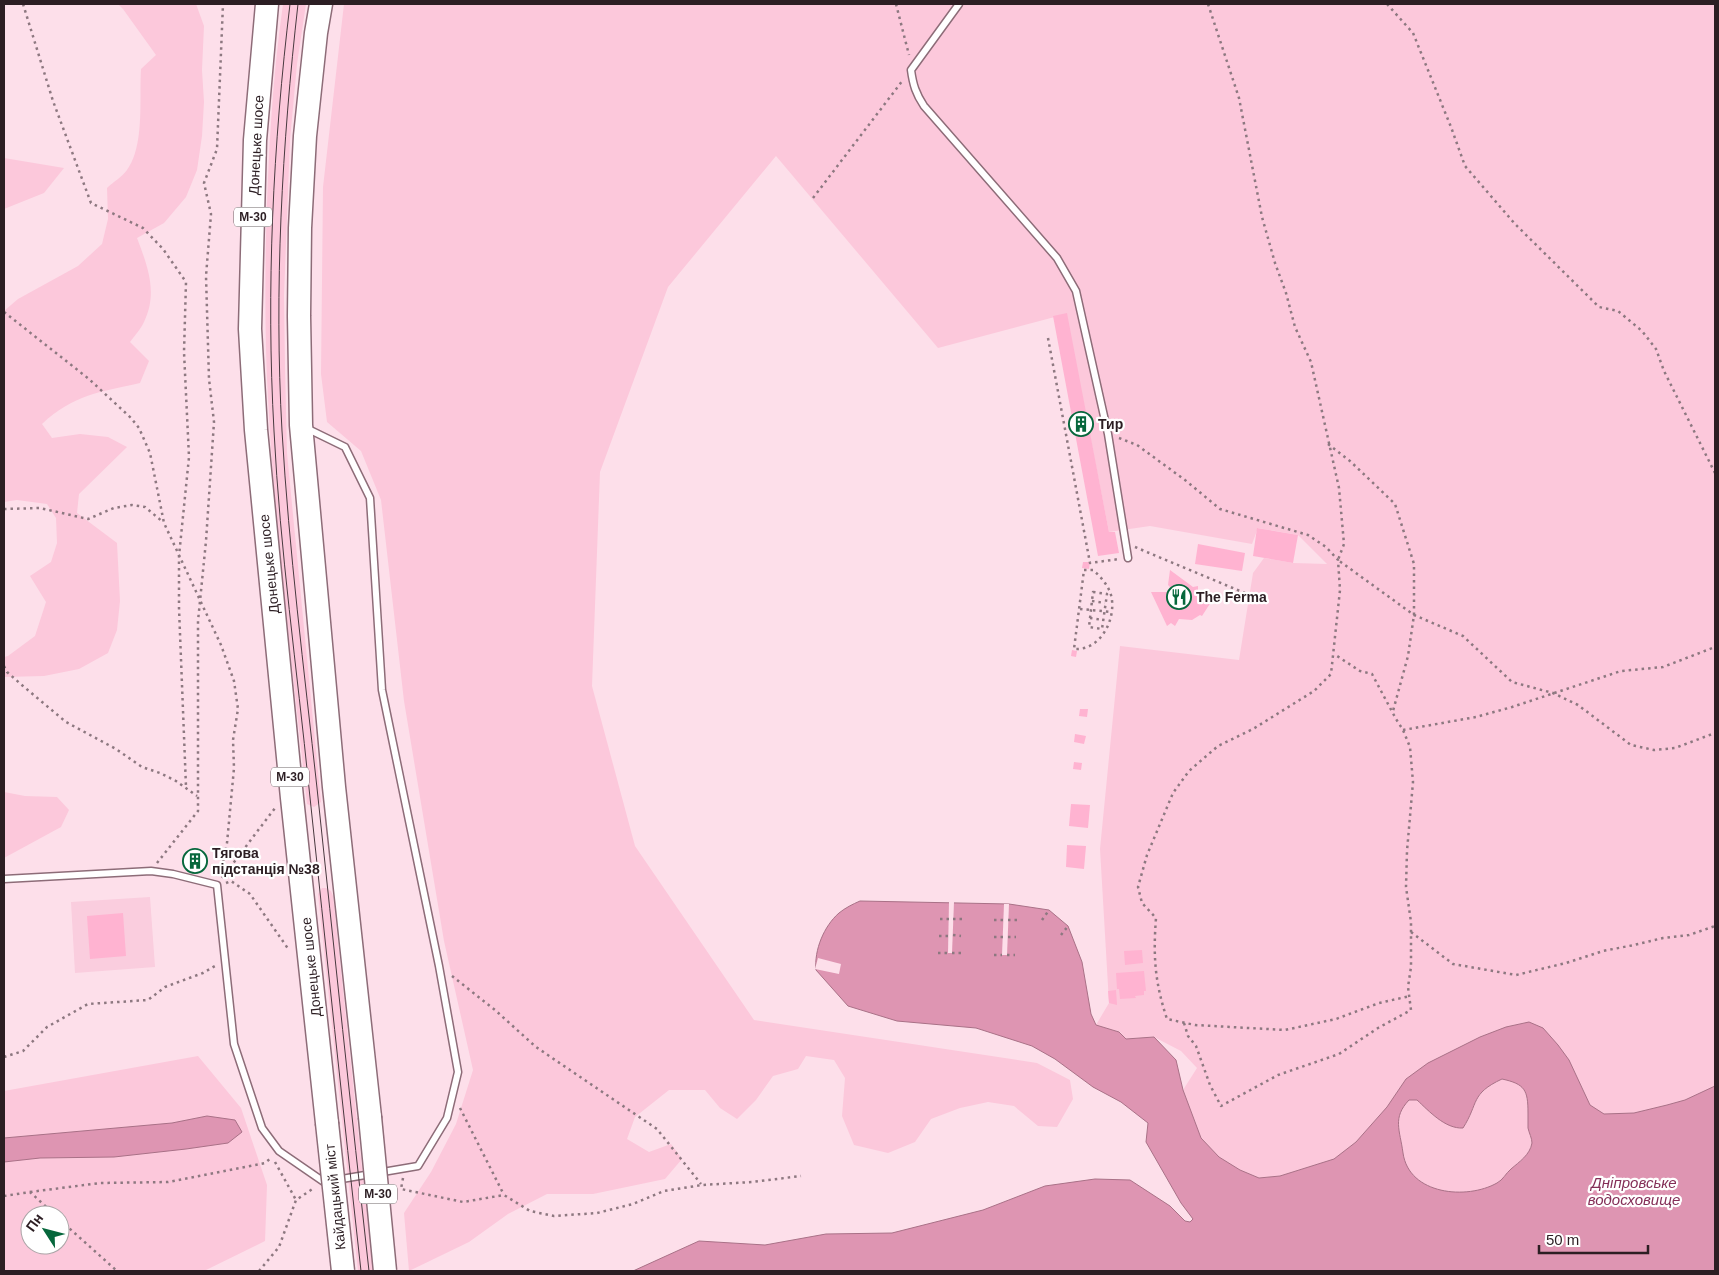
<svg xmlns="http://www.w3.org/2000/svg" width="1719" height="1275" font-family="Helvetica,sans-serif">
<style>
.built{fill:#facdde}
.green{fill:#fcc8db;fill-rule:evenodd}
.water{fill:#de95b2;stroke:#a97187;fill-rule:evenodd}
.pier{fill:#fddfea}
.building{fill:#ffb3d1}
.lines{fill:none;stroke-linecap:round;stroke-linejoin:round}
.lane-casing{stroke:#8d6c78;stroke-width:9}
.highway-casing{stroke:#8d6c78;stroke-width:25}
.path{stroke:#8d7880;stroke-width:2.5;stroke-dasharray:2.5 4;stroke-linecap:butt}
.lane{stroke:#fff;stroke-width:6}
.highway{stroke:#fff;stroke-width:22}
.tram{stroke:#49393f;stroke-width:1}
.highway-bridge-casing{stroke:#8d6c78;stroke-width:25;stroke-linecap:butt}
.highway-bridge{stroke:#fff;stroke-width:22}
.labels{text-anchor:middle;stroke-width:4.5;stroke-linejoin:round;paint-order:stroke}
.shield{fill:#fff;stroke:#6b6265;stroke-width:1}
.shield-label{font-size:12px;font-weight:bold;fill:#2c1e23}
.street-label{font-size:14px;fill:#2c1e23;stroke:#fff}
.poi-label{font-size:14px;font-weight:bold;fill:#2c1e23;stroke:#fff;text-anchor:start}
.water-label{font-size:15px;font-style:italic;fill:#842e57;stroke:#fff}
</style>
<rect width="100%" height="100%" fill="#fddfea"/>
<!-- built -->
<path class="built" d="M150,897l5,70 -80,6 -4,-71z"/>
<!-- green -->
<g class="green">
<path d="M118,4h78l8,22 -2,44 2,32 -2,34 -5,34 -11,27 -22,26 -27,15c11,29 21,55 7,84 -3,7 -9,13 -14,20l19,19 -9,22c-41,9 -67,12 -98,41l10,14 28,-4 28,3 19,10 -48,47 -2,19 40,30 3,58 -3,29 -9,23 -29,16 -35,7 -40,1v-20l4,-1 27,-20 11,-34 -16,-26 21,-14 6,-19 -1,-25 -9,-14 -30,-4 -13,2v-191l14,-12 60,-33 24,-22 6,-25 -1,-31c6,-6 15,-11 20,-18 18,-25 12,-72 14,-101l15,-14 -33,-46z"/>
<path d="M283,4h23l-9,60 -7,76 -6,156 1,71 2,86 34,349 -7,5 -7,-3c-14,-135 -32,-270 -39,-406 -3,-53 -3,-107 -2,-161 2,-78 6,-156 17,-233z"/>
<path d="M344,4h1371v1082l-30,14 -18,5 -33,8 -30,2 -14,-10 -21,-45 -26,-32 -137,51 -19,28 -31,35 -22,17 -54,17 -21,2 -19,-8 -21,-13 -18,-19 -18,-48 14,-22 -16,-17 -27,-14 -28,2 -6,-7 -24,-7 13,-22 -9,-154 20,-203 119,14 14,-87 11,-15 29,5 34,1 -29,-29 -40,-7 -6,16 -102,-18 -41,6 -43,-218 -128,34 -162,-192 -108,131 -68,185 -8,214 43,160 119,174 283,43 33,17 3,19 -16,28 -19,-1 -24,-20 -26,-4 -28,6 -29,11 -16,23 -27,11 -34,-8 -12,-29 3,-38 -11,-18 -28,-4 -8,13 -25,7 -17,24 -19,19 -17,-11 -15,-18h-36l-34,27 -8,22 22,13 22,-8 11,15 -17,20 -72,15h-46l-39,20 -39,28 -60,29 -5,-58 27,-41 25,-48 17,-54 -29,-129 -40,-240 -23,-201 -20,-49 -34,-29 -6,-48 2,-187z"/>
<path d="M4,158l60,10 -20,25 -40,16z"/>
<path d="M4,792l21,4 32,1 12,13 -8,17 -57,31z"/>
<path d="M322,888h4l5,3 2,5 40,375h-15l-40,-377z"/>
<path d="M198,1056l43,52 26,77 -2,56 -61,30h-200v-180zM30,1215h30v30h-30z"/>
<path d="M1502,1079c23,4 26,11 26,34 0,5 0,10 0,15 1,5 5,10 4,15 -2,12 -13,19 -21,26 -5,4 -8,11 -14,14 -30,17 -88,12 -94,-30 -2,-13 -8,-29 -3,-42 1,-4 6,-8 9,-12l8,1 17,16 37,-7c7,-16 17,-23 31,-30z"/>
</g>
<!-- water -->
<g class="water">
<path d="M860,901l149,3 40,6 19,16 14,36 9,52 5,11 23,7 7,7 28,-2 22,23 7,30 18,48 18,19 21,13 19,8 21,-2 54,-17 22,-17 31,-35 19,-28 22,-16 52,-26 26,-10 23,-5 14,6 15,17 11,15 21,45 14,9 30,-1 33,-8 18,-5 30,-14v185h-1082l66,-30 66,4 61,-11 66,-1 91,-23 62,-24 50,-7 35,1 40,26 15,15 5,1 3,-3 -12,-16 -35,-61 2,-19 -27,-21 -28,-15 -38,-28 -23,-13 -56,-18 -79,-7 -49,-15 -32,-36c-2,-20 8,-44 23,-57 6,-5 14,-9 21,-12zM1502,1079c23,5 26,11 26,34 0,5 0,10 0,15 1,5 4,10 4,15 -2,12 -13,19 -21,26 -5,4 -8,11 -14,14 -30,17 -88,12 -94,-30 -3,-23 -11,-35 6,-53h8c12,11 28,29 46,28 16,-25 7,-34 39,-49z"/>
<path d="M207,1116l28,4 7,12 -14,11 -42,6 -72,8 -74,1 -36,4v-24l168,-15z"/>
</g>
<!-- pier -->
<g class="pier">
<path d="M949,902h5l-2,51h-4z"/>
<path d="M1004,904h5l-2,51h-5z"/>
<path d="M818,958l23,6 -2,10 -24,-5z"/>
</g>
<!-- building -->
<g class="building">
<path d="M1067,313l42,219h6l4,21 -21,3 -45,-240z"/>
<path d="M1257,528l41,7 -5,28 -40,-7z"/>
<path d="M1198,544l47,9 -3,18 -47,-7z"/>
<path d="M1083,562h7l-1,7 -7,-1z"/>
<path d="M1170,570l23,17 5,-1v6l13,10 -9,14 -2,-1 -8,5 -13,-1 -4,7 -4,-3 -4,3 -16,-34h24l-7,-7z"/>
<path d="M1072,650l5,1 -1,6 -5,-1z"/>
<path d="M1080,709h8l-1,8 -8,-1z"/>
<path d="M1075,734l11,2 -2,8 -10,-2z"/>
<path d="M1074,762l8,1 -1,7 -8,-1z"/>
<path d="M1071,804l19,1 -2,23 -19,-2z"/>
<path d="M1067,845l19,1 -2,23 -18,-2z"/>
<path d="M184,854h21l1,13 -21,1z"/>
<path d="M123,913l3,43 -36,3 -3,-43z"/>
<path d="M1142,950l1,13 -18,2 -1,-14z"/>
<path d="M1144,971l2,20h-2v4l-9,1 1,2 -16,1 -1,-10h-2l-1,-16z"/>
<path d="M1116,990l1,14v1l-8,-2 -1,-12z"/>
</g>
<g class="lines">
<defs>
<g id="lane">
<path d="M959,4l-48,66c2,15 5,24 13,36l133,152 19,33 32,143 20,124"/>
<path d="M4,879l147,-8 22,3 44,11 17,159 28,84 17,23 45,31 94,-16 29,-48 11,-46 -19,-106 -57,-276 -12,-192 -25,-51 -39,-19"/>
</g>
<g id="highway">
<path d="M267,4l-12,136 -5,189 6,101 36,368 35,325"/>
<path d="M321,4l-5,29 -11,103 -5,92 -1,88 2,109 33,362 36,330"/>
</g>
</defs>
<!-- lane casing -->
<use href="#lane" class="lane-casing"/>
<!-- highway casing -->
<use href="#highway" class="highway-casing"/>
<!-- path -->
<g class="path">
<path d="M23,4l30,97 38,102 52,25 20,21 23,33 -2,70 5,105 -10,99v52l7,179"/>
<path d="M896,4l13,51"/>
<path d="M1208,4l31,94 23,119 13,46 11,30 9,34 16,35 28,126 5,56 -6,16 76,55 49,21 49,46 41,11 25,12 53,40 23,5 21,-2 40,-15"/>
<path d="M1387,4l26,29 38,94 14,39 50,58 84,83 19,4 24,20 14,18 8,22 51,102"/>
<path d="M813,198l90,-118"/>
<path d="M4,312l85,67 42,39 8,10 11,25 14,70 57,122 13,36 4,28 -5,31 1,28 -7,75 -7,33"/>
<path d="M1048,338l42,225 29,-4"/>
<path d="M1119,438l18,7 48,35 35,29 88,26 18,12 12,13 2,30 -9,84 -17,17 -61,38 -35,17 -29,25 -16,22 -26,62 -9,32 4,16 14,15c-3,39 -1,65 11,101l28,6 90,5 51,-11 43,-16 31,-7"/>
<path d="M1328,444l22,17 45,43 19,60v51l-6,41 -15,55"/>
<path d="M4,509l36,-1 48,11 26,-11 18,-3 13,2 18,15"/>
<path d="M1135,547l112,47"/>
<path d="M1084,570h9c8,7 15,15 18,25 6,23 -10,56 -37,54z"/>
<path d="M1093,592l14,2 -5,35 -13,-2z"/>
<path d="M1092,601l13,2"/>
<path d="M1080,609l32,3"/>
<path d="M1090,618l13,2"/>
<path d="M4,666l3,6 16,14 43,36 50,27 26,18 18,6 16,8 21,15"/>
<path d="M1403,730l73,-13 36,-10 109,-36 42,-4 52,-20"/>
<path d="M157,863l41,-52v-190l8,-80 8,-119 -5,-43 -3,-103 5,-62 -7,-31 13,-34 6,-145"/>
<path d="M222,878l53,-70"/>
<path d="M226,883l5,-2 19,13 39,56"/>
<path d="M940,919h9"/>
<path d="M953,919h9"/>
<path d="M994,920h9"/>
<path d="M1008,920h9"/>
<path d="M1042,920l7,-10"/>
<path d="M1411,932l42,32 63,11 50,-12 37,-12 31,-6 29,-7 26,-3 26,-9"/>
<path d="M953,935l8,1"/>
<path d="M1061,935l7,-9"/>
<path d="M939,936h9"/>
<path d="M994,937h9"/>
<path d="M1008,937h8"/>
<path d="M938,953h10"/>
<path d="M952,953h9"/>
<path d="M994,955h8"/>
<path d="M1007,955h8"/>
<path d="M452,976l43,34 41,37 121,82 44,55"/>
<path d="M1184,1023l4,13 8,10 14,39 11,21 57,-31 61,-21 39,-26 33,-18 -3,-23 3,-20v-45l-5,-35 1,-36 6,-69 -3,-35 -7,-17 -7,-11 -24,-45 -12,-3 -26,-17"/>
<path d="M4,1057l19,-6 24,-24 41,-23 60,-4 17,-13 38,-14 12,-7"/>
<path d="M460,1108l44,87"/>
<path d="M275,1162l21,38"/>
<path d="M403,1178l-2,11 62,13 41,-7 26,16 24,5 43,-3 36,-9 31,-13 38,-6 50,-3 49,-6"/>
<path d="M30,1192l70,-9 68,-1 97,-19 7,-6"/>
<path d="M4,1196l26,-4 25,23"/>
<path d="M60,1220l57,51"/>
<path d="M259,1271l20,-24 17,-47 18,-12"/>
</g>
<!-- lane -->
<use href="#lane" class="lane"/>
<!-- highway -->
<use href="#highway" class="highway"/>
<!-- tram -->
<g class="tram">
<path d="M290,4c-17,141 -24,285 -16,427 6,119 23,238 35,357 17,161 34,322 52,483"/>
<path d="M298,4c-16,141 -24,285 -16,427 7,120 22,238 35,357 17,161 34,322 52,483"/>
</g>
<defs>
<g id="highway-bridge">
<path d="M370,1117l15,154"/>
<path d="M327,1123l16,148"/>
</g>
</defs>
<!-- highway-bridge casing -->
<use href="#highway-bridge" class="highway-bridge-casing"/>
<!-- highway-bridge -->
<use href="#highway-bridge" class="highway-bridge"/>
</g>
<!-- icons -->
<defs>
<symbol id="building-ring" viewBox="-11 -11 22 22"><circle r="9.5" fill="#fff" stroke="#06673c" stroke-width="1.5"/><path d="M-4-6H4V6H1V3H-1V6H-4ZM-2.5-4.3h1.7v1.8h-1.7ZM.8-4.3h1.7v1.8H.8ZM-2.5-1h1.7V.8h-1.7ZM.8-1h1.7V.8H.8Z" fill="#06673c"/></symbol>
<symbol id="restaurant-ring" viewBox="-11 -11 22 22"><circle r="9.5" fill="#fff" stroke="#06673c" stroke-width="1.5"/><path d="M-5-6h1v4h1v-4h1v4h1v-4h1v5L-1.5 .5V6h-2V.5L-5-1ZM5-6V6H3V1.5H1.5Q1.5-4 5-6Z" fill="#06673c"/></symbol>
</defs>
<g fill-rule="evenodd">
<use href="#building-ring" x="1067" y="410" width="28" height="28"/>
<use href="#restaurant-ring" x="1165" y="583" width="28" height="28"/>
<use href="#building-ring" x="181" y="847" width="28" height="28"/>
</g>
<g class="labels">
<!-- shield labels -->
<g class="shield">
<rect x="234" y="207.5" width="38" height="19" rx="4"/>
<rect x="271" y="767.5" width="38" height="19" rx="4"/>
<rect x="359" y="1184.5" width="38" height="19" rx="4"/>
</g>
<g class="shield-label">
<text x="253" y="221">М-30</text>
<text x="290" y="781">М-30</text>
<text x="378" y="1198">М-30</text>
</g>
<!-- street labels -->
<g class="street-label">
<text transform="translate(256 145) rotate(-87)" y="5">Донецьке шосе</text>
<text transform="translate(269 564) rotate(-96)" y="5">Донецьке шосе</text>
<text transform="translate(311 967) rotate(-96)" y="5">Донецьке шосе</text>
<text transform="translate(335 1197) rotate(-96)" y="5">Кайдацький міст</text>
</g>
<!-- poi labels -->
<g class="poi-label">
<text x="1098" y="429">Тир</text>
<text x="1196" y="602">The Ferma</text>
<text x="212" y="858">Тягова<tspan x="212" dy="16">пiдстанцiя №38</tspan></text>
</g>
<!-- water labels -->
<g class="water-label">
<text x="1634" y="1188">Дніпровське<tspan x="1634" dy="17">водосховище</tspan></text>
</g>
</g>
<!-- border -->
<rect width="1719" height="1275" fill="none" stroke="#2c1e23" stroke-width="10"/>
<!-- north arrow -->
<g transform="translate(45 1230) rotate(306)"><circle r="24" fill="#ffffff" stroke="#aba5a7"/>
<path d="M0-4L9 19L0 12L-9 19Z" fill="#06673c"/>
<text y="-8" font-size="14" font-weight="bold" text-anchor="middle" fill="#2c1e23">Пн</text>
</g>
<!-- scale -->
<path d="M1539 1245v8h109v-8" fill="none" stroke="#2c1e23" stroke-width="2.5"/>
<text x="1546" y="1245" font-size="15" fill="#2c1e23" stroke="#ffffff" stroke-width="4" paint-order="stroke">50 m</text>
</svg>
